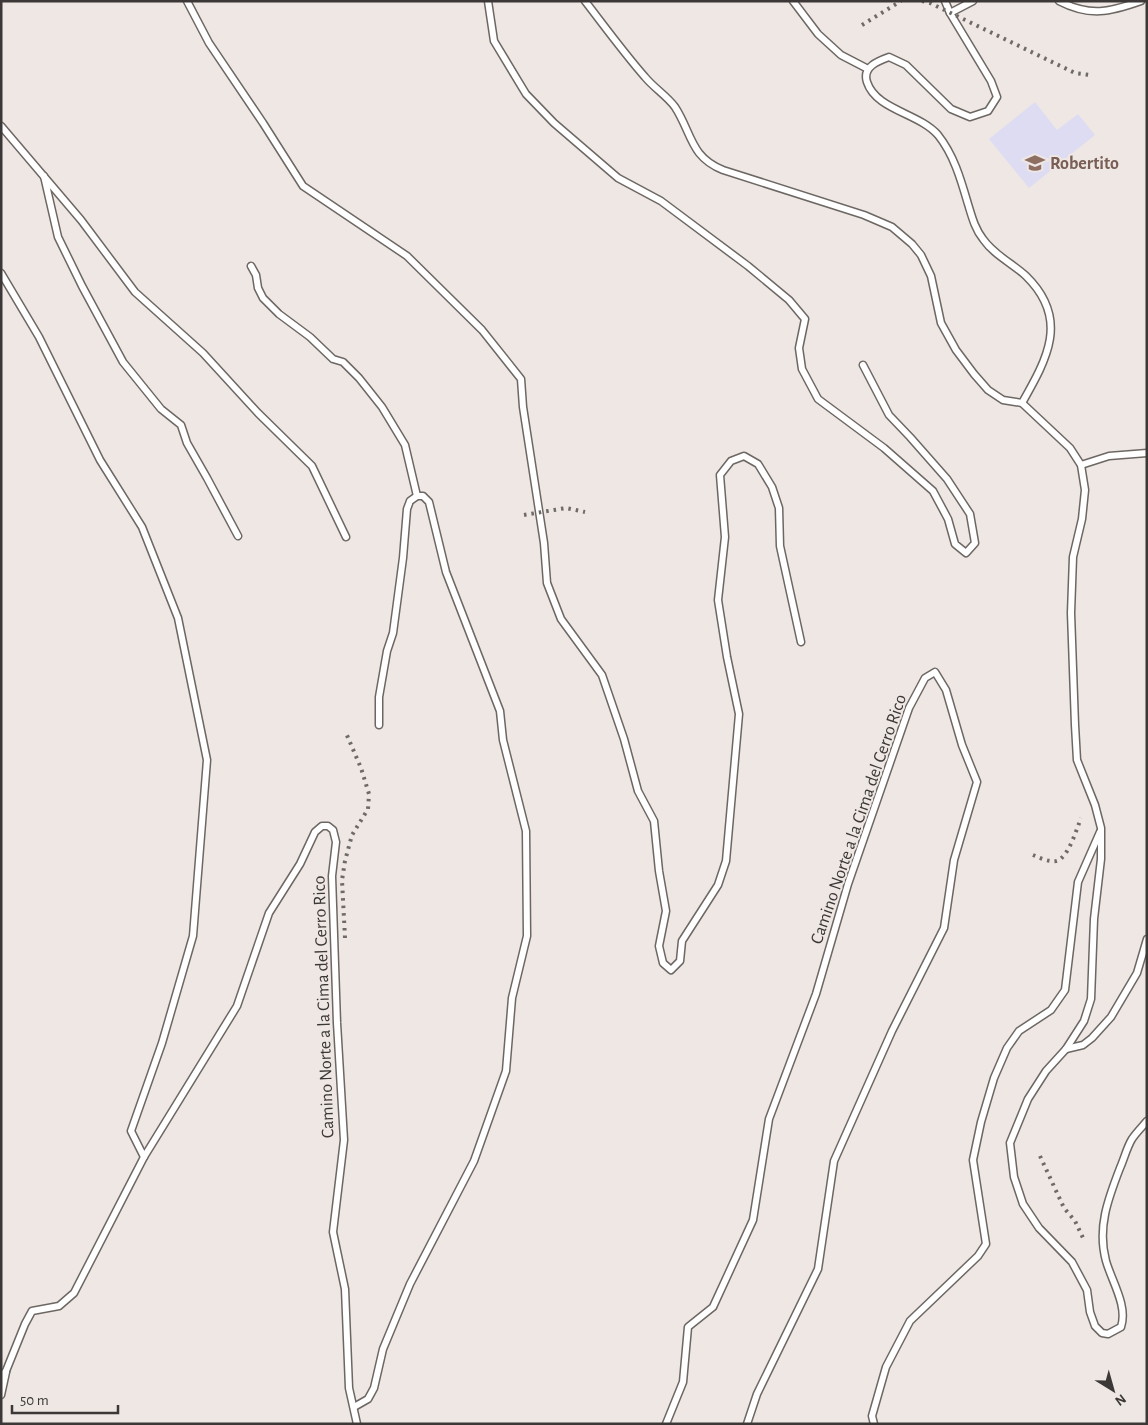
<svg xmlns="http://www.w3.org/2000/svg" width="1148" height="1425" font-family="'Alegreya Sans',sans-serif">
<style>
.education{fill:#dedcf2}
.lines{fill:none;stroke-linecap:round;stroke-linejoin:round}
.service-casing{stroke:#6d6764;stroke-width:9}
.service{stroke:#fff;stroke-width:6}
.rail{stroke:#6e6a68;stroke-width:4;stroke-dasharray:2.5 5;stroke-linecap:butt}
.labels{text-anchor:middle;stroke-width:4;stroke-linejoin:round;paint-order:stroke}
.education-label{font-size:18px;font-weight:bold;fill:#785e54;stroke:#eee7e3;text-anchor:start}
.street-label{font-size:18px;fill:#3b3837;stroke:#eee7e3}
</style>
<rect width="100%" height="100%" fill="#eee7e3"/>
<!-- education -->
<path class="education" d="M1035,102l22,28 21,-16 17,21 -66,53 -40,-49z"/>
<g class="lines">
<defs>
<g id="service">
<path d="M187,1l22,42 54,80 40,63 104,70 75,74 39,49 2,28 21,136 3,40 14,36 41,56 22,64 14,52 16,30 5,50 7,40 -7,35 4,17 8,7 9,-9 2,-20 36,-56 8,-24 13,-147 -12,-57 -9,-57 7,-63 -5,-62 11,-14 13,-5 14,8 14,23 7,21 1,38 21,96"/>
<path d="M488,1l6,40 32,53 28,29 64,55 43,23 87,65 41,34 16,19 -6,29 3,21 16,30 66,49 49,43 15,28 7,25 11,9 9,-10 -5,-29 -23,-35 -37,-42 -21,-22 -26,-50"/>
<path d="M585,1c20,26 39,52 60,76 9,11 22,19 30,30 17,26 15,50 48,63l141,45 28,12 20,17 9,11 10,21 10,47 15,27 18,24 14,16 15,10 19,3 48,45 11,17 4,25 -3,29 -9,38 -2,56 4,112 2,35 18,45 6,23v31l-7,60 -3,80 -7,22 -18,28 -20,22 -18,28 -18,44 4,34 9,27 16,24 33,34 15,28 3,22 5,14 7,7 6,1 13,-7c7,-21 -9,-45 -15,-66 -9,-33 2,-62 14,-93 4,-9 7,-21 12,-29 4,-6 10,-12 15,-18"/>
<path d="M793,1l25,33 23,21 27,14"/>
<path d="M945,1l5,12 41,68 6,16 -9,14 -18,6 -19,-8 -45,-44 -17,-8c-11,4 -27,10 -22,25 9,28 52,31 71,53 16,20 23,45 30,69 4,13 7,25 15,35 11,16 29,24 43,37 44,43 21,83 -4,127"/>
<path d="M1059,1c31,16 51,11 82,0"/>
<path d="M950,13l23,-12"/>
<path d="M1,126l80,94 54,72 68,61 55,60 54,53 34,71"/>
<path d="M44,176l14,61 24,49 41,76 38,47 20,16 6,18 20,35 31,58"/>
<path d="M251,266l5,9 2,13 5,10 16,16 31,23 23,22 10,3 16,16 23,29 23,38 12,51"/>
<path d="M1,273l38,64 61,123 42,67 36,91 29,142 -14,176 -31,107 -31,88 13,26"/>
<path d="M1081,465l28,-9 38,-3"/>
<path d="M1066,1049l17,-4 9,-7 19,-21 26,-44 10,-34"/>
<path d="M1,1377l5,-6 19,-47 7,-13 27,-5 15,-13 70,-136 93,-151 32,-93 31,-49 15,-32 7,-6h6l5,4 3,12 -4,34 5,147 7,117 -11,92 12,57 4,99 8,36"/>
<path d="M1,1395l5,-23"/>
<path d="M354,1407l14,-8 6,-11 9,-39 27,-65 64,-123 32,-90 6,-73 15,-62 -1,-105 -23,-91 -3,-29 -54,-139 -17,-70 -6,-6h-6l-7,5 -3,8 -4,49 -10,75 -6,18 -8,46v28"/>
<path d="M666,1424l17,-42 5,-55 25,-20 40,-87 16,-101 47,-125 32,-110 61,-176 16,-30 10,-6 11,18 16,55 15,37 -23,78 -10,68 -52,103 -58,130 -16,108 -61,125 -10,30"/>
<path d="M874,1424l-2,-8 14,-49 24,-46 68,-65 8,-12 -13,-84 8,-38 13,-44 13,-30 12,-17 32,-21 14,-20 13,-108 22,-50"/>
</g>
</defs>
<!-- service casing -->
<use href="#service" class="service-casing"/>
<!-- service -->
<use href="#service" class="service"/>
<!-- rail -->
<g class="rail">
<path d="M922,1l8,2 145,70 15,2"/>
<path d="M862,25l39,-24"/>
<path d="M524,515l42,-7 19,4"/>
<path d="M1033,855c7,3 15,7 23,6 12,-2 21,-33 25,-43"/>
<path d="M345,938l-3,-58 3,-19 7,-26 16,-26 1,-15 -8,-26 -15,-35"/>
<path d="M1040,1156l24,52 11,13 8,17"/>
</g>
</g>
<!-- icons -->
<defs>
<symbol id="school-bare" viewBox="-9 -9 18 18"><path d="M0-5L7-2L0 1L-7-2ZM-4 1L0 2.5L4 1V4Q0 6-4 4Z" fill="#8d6e63" stroke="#eee7e3" stroke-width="2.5" paint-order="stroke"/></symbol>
</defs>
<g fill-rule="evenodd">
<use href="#school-bare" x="1021" y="149" width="28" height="28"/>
</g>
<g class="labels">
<!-- education labels -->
<g class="education-label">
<text x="1050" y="169">Robertito</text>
</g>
<!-- street labels -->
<g class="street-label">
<text transform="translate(858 819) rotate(-71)" y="6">Camino Norte a la Cima del Cerro Rico</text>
<text transform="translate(323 1007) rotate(-92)" y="6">Camino Norte a la Cima del Cerro Rico</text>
</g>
</g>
<!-- border -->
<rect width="1148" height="1425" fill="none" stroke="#3b3837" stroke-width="5"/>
<!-- north arrow -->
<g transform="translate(1113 1390) rotate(143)" stroke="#eee7e3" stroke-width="4" paint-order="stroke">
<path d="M0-4L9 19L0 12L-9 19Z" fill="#3b3837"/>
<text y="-8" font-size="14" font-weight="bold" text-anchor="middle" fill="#3b3837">N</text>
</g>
<!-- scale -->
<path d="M12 1405v8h106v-8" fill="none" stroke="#3b3837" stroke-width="2.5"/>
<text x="20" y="1405" font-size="15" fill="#3b3837" stroke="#eee7e3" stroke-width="4" paint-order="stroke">50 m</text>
</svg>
